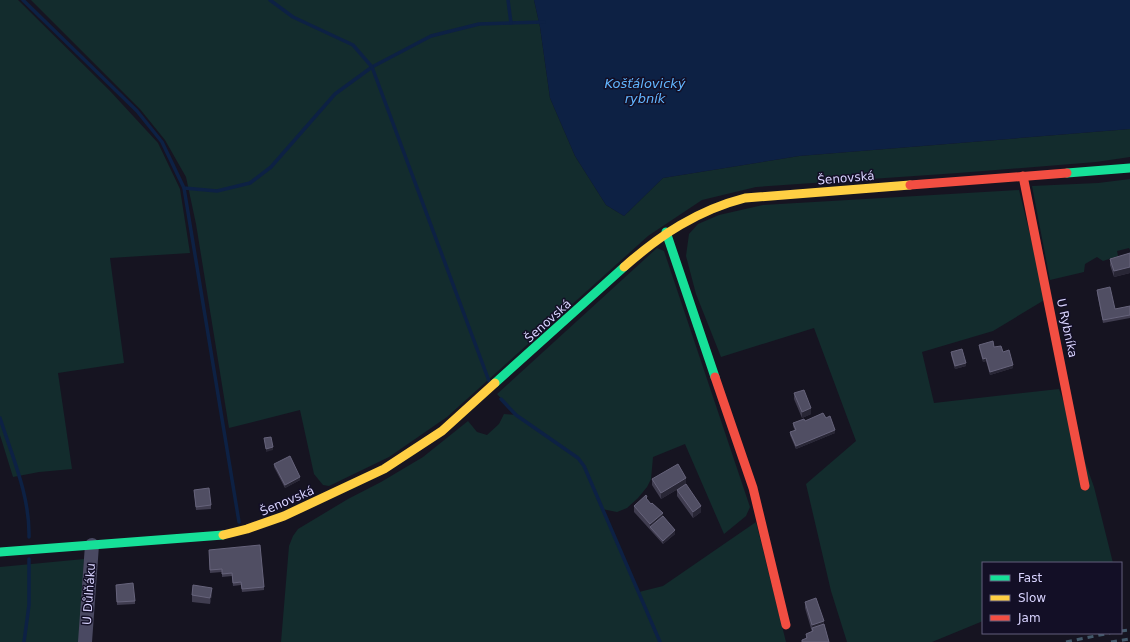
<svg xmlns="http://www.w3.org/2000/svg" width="1130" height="642" font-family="'DejaVu Sans',sans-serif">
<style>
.green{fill:#132c2d}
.water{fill:#0d2144}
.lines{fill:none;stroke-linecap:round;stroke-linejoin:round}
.stream{stroke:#0d2144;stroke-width:3.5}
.street{stroke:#4a4962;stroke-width:14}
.fast{stroke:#16e098;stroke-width:9}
.slow{stroke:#ffcf43;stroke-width:9}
.jam{stroke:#f24e42;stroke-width:9}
.rail{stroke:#43596b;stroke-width:3;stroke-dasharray:6 5;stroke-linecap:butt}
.wall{fill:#403d50}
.shaded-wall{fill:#282635}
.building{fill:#504e63;stroke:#66637b}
.labels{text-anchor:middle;stroke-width:3;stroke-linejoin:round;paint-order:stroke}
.street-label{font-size:12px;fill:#d9d4ff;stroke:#130f26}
.water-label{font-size:13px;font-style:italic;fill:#62b6ff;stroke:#130f26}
</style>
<rect width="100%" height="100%" fill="#161421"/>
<!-- green -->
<g class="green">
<path d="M0,0h18l92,91 48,52 22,46 10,64 -80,5 14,105 -66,10 14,96 -33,3 -26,5 -13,-42z"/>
<path d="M31,0h503l6,27 10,71 25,58 31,49 18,11 39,-38 136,-22 331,-27v28l-34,5 -138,11 -202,14 -54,13 -54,36 -201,181 -58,40 -60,29 -6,-1 -9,-11 -14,-64 -71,18 -33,-204 -10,-47 -21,-37 -25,-31z"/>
<path d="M1130,179v71l-1,-2 -12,3 1,5 -15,5 -6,-4 -12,7 -1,8 -34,8 -18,-94 66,-3z"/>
<path d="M1019,190l27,109 -53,32 -71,21 12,51 125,-14 35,98 19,76h-130v58l-51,21h-85l-16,-51 -25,-107 50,-43 -42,-113 -93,29 -25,-63 -10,-38 3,-22 9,-10 21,-9 44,-10z"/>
<path d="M657,248l7,3 86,256 -4,9 -22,18 -39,-90 -32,13 -2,22 -4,8 -9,11 -11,10 -10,4 -15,-3 37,83 24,-6 93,-64 30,120h-505l8,-96 4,-10 5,-7 50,-30 33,-17 42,-25 45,-36 9,11 10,3 12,-11 5,-10 12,1 -19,-21z"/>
<path d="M84,559l-5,83h-79v-75z"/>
</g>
<!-- water -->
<path class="water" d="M534,0h596v129l-331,27 -136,22 -39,38 -18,-11 -31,-49 -25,-58 -10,-71z"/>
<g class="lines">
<!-- stream -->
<g class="stream">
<path d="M23,0l114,111 25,31 22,46 33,3 33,-8 21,-16 64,-73 37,-27 59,-31 48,-12 65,-2"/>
<path d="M270,0l23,17 60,28 19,22 117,314"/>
<path d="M508,0l3,23"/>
<path d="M184,188l55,334"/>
<path d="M501,399l15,16 62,43 6,8 76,176"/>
<path d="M0,418c12,38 30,78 29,119"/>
<path d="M24,642l5,-37v-46"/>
</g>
<!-- street -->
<path class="street" d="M85,642l7,-97"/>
<!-- fast -->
<g class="fast">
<path d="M1067,173l63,-5"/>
<path d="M666,232l49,145"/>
<path d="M495,383l129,-116"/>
<path d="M0,552l223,-17"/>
</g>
<!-- slow -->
<g class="slow">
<path d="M624,267c36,-32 74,-57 121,-69l165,-13"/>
<path d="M223,535l24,-6 37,-13 100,-47 58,-38 53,-48"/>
</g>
<!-- jam -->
<g class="jam">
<path d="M1023,176l62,310"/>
<path d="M910,185l157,-12"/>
<path d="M715,377l38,111 33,137"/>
</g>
<!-- rail -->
<g class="rail">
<path d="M1121,631l9,-1"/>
<path d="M1066,642l44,-9"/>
<path d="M1111,642l19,-3"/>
</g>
</g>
<!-- wall -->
<g class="wall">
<path d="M1130,253v20l-16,4 -4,-12v-6z"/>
<path d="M1097,290l18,19 15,-3v12l-27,5 -6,-30z"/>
<path d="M979,345l15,2 9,5 10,16 -23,7 -4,-14 -3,1 -4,-14z"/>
<path d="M951,352l15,14 -11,3 -4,-14z"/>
<path d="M794,393l17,21 -9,4 -8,-19z"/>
<path d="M826,418l9,15 -39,16 -6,-14v-3l5,-1 -2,-5v-3z"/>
<path d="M274,464l26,16 -15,8 -11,-21z"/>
<path d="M652,479l34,5v1l15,27 -8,6 -16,-22v-6l6,-4 -22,13 -9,-14z"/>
<path d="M194,490l17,15v4l-15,1z"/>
<path d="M647,500l16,16 12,18 -12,10 -29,-32v-6z"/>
<path d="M209,553l55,34v3l-22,2 -1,-7 -8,1 -1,-10 -10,1v-5l-12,1z"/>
<path d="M116,588l19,13v3l-18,1z"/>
<path d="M212,594l-2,10 -18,-2v-7z"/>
<path d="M805,602l19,22 5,18h-27v-2l4,-1v-5l6,-2 -7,-24z"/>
</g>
<!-- shaded-wall -->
<g class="shaded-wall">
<path d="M1130,267v6l-16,4v-6z"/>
<path d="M986,358v3l-3,1v-3z"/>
<path d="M966,363v3l-11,3v-3z"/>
<path d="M1013,365v3l-23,7v-3z"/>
<path d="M811,408v6l-9,4v-6z"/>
<path d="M835,430v3l-39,16v-3z"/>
<path d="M273,447v3l-7,2v-3z"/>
<path d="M300,477v3l-15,8v-3z"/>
<path d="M686,478v6l-25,15v-6z"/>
<path d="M701,506v6l-8,6v-6z"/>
<path d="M663,513v6l-13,8v-3z"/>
<path d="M675,530v4l-12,10v-3z"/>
<path d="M212,588v6l-2,10v-6z"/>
<path d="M824,621v6l-12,1v-3z"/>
</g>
<!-- building -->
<g class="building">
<path d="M1130,253v14l-16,4 -4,-12z"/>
<path d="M1110,287l5,22 15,-3v9l-27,5 -6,-30z"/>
<path d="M993,341l1,6 7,-1 2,6 6,-2 4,15 -23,7 -4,-14 -3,1 -4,-14z"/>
<path d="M962,349l4,14 -11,3 -4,-14z"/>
<path d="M804,390l7,18 -9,4 -8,-19z"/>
<path d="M823,413l3,5 4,-2 5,14 -39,16 -6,-14 6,-2 -3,-7 11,-4 1,2z"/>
<path d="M271,437l2,10 -7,2 -2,-11z"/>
<path d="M290,456l10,21 -15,8 -11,-21z"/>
<path d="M678,464l8,14 -25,15 -9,-14z"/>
<path d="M686,484l15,22 -8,6 -16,-22z"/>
<path d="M209,488l2,17 -15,2 -2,-17z"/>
<path d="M646,495l1,2 -1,1 5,6 1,-1 11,10 -13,11 -16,-18z"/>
<path d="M663,516l12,14 -12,11 -13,-14z"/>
<path d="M260,545l4,42 -22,2 -1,-7 -8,1 -1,-10 -10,1v-5l-12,1 -1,-20z"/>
<path d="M133,583l2,18 -18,1 -1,-17z"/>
<path d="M193,585l19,3 -2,10 -18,-3z"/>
<path d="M816,598l8,23 -12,4 -7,-23z"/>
<path d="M824,624l5,18h-27v-2l5,-2 -1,-4 7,-3 -1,-3z"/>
</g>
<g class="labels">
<!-- street labels -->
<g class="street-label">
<text transform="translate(846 178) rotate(-5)" y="4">Šenovská</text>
<text transform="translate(548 321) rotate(-42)" y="4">Šenovská</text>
<text transform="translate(1067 328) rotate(78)" y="4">U Rybníka</text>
<text transform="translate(287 501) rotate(-23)" y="4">Šenovská</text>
<text transform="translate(89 594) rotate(-86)" y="4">U Důlňáku</text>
</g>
<!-- water labels -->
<g class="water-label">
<text x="645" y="88">Košťálovický<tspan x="645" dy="15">rybník</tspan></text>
</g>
</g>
<!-- legend -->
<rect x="982" y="562" width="140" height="72" fill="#130f26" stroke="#625e7d"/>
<rect x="990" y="575" width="20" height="6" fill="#16e098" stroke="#625e7d"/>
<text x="1018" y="582" font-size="12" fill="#d9d4ff">Fast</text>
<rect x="990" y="595" width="20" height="6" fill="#ffcf43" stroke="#625e7d"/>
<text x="1018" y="602" font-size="12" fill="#d9d4ff">Slow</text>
<rect x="990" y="615" width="20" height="6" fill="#f24e42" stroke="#625e7d"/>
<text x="1018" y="622" font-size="12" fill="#d9d4ff">Jam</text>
</svg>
